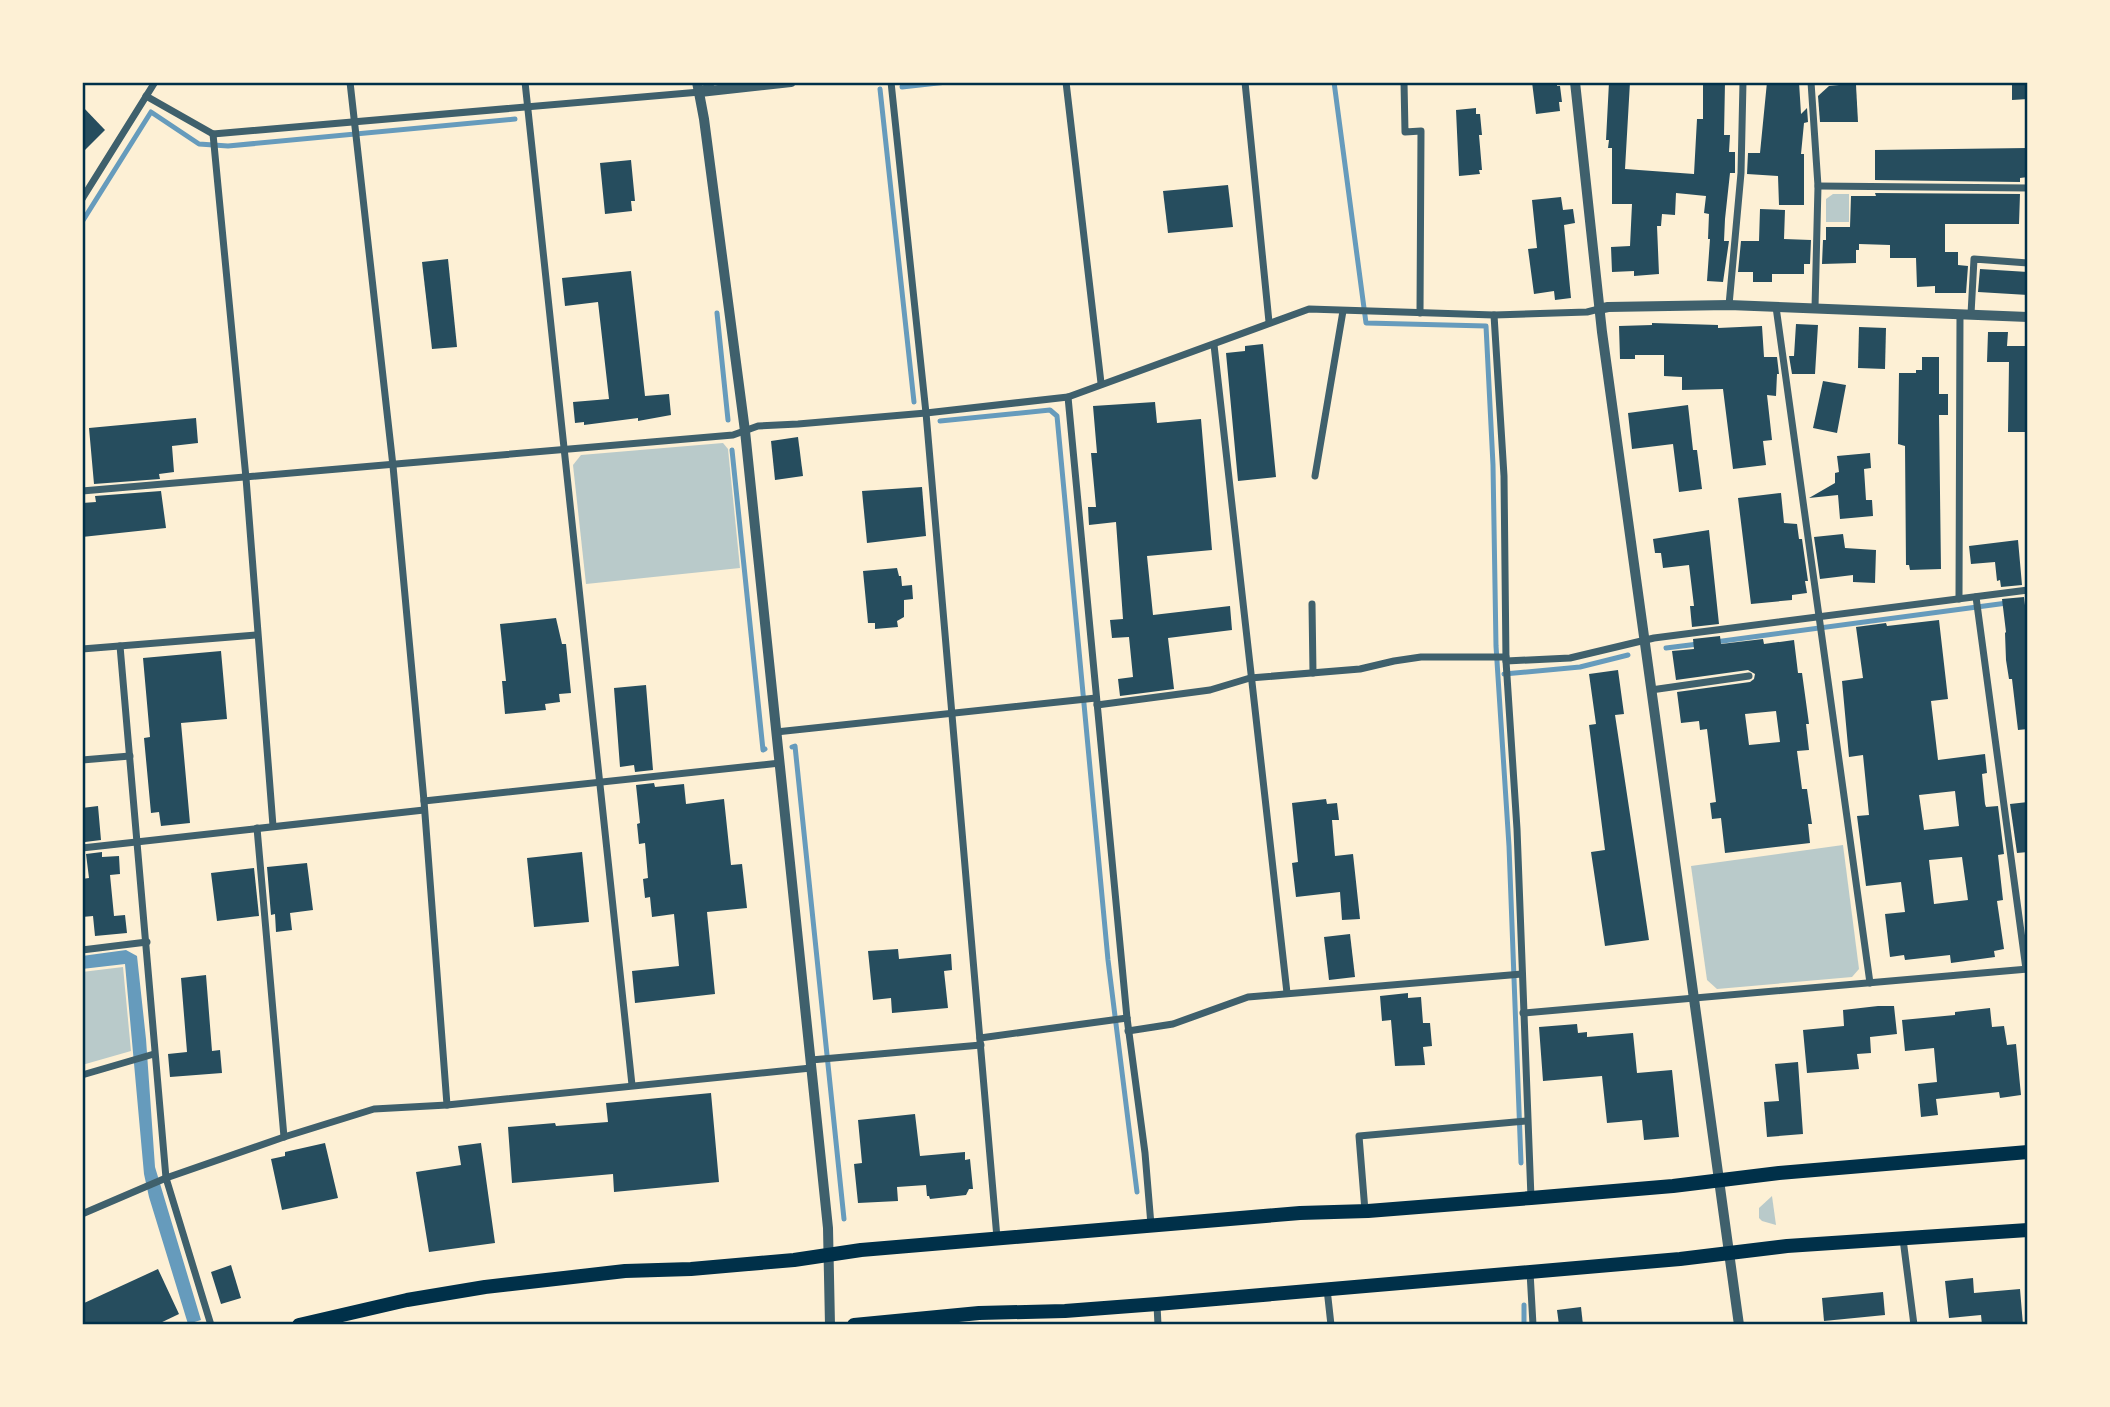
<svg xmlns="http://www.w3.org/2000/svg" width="2110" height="1407" font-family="'DM Sans',sans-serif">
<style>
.green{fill:#b9caca}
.water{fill:#669bbc}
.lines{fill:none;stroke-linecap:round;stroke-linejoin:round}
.stream{stroke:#669bbc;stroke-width:5}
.building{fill:#264d5e;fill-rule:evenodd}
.minor{stroke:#3f606c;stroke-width:7}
.tertiary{stroke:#3f606c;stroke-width:10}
.trunk{stroke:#003049;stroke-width:14}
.neatline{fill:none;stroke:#003049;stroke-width:2.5}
</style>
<rect width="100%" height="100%" fill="#fdf0d5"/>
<!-- green -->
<g class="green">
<path d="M1833,194h16v28h-23v-23z"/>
<path d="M723,443l5,6 12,119 -154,16 -13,-119 8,-10z"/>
<path d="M1843,845l16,124 -7,8 -135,12 -10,-9 -16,-114z"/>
<path d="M123,967l8,84 -49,14v-93z"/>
<path d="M1772,1196l4,29 -14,-4 -3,-3v-10z"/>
</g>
<!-- water -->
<path class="water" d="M126,950l11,6 9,83 9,128 46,153 -13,4 -39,-127 -5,-23 -19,-210 -43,5v-13z"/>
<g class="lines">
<!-- stream -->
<g class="stream">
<path d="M1334,82l32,241 120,3 7,139 3,181 13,200 12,317"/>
<path d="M902,87l45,-5"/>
<path d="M880,89l34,313"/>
<path d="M82,222l69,-110 48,32 29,2 287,-27"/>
<path d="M717,313l11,107"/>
<path d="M940,421l110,-11 7,6 51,544 29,232"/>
<path d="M732,450l31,300 2,-1"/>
<path d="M1715,642l292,-39"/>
<path d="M1666,648l32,-4"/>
<path d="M1504,674l76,-7 48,-12"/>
<path d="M792,747l3,-1 49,473"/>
<path d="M1524,1305v20"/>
</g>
</g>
<!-- building -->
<g class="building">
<path d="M1532,82h25v4h3l2,16h-3l1,9 -24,3z"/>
<path d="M1609,82h21l-5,87 69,5 3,-55h6v-37h22l-1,53h6l-1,17h6v21h-5l-5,46 -1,22h5l-6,41 -16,-1 3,-42h-2l1,-25 -5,-1 2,-17 -30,-3 -1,22 -13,-1 -1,12h-4l2,48 -25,2v-5l-22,1 -1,-25 19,-1 2,-42h-20v-56h-4l1,-8h-3z"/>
<path d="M1767,82h32l2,32 6,-6 1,14 -4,1 -3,31h3v51h-25l-1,-29 -31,-2 1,-21h12z"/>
<path d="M2012,82h16v17l-16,1z"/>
<path d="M1849,84l7,1 2,37h-38l-2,-26 11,-10z"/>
<path d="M82,106l23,24 -23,23z"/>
<path d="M1476,108v6h4l2,21h-3l3,35h-3l1,4 -21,2 -3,-66z"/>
<path d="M2028,148v29l-8,1v4l-145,-2v-30z"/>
<path d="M631,160l4,41h-4l1,10 -27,3 -5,-51z"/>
<path d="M1228,185l5,42 -65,6 -5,-42z"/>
<path d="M1875,193l145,1 -1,30h-74v28h13v13l10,1 -2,27h-31v-7l-18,1 -1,-29h-26v-13l-31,-1v6h-3v13l-34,1 1,-24h3v-13h24l1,-31h25z"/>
<path d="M1561,197l2,13 10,-1 2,14 -11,2 7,73 -16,2 -1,-9 -20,3 -6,-45 9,-1 -5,-48z"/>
<path d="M1760,209l25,1 -1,29 27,1 -1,24h-6v10h-32v8h-19v-10h-15l3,-31h18z"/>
<path d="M448,259l9,88 -25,2 -10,-87z"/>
<path d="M1980,269l48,3v23l-50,-3z"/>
<path d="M631,271l14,125 24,-2 2,21 -33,6v-3l-54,7v-3l-9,1 -2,-21 36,-3 -11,-97 -33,4 -3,-28z"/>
<path d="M1652,323l66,2v3l44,-2 2,31h13l2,17h-2l-1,22 -9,-1 5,45 -9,1 3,24 -33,4 -10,-80 -41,1v-13l-18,-1v-21h-29v4h-15l-1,-33 33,-1z"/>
<path d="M1796,324l22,1 -3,49h-23l-3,-18h5z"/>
<path d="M1859,327l27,1 -1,41 -27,-1z"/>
<path d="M1988,332h20l-1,14h21v86h-20l1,-70h-22z"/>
<path d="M1263,344l13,133 -38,4 -12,-128 19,-2v-5z"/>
<path d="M1922,357h17v37h9v21h-9l2,154 -31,1 -1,-5h-3l-1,-119 -7,-2 1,-71h17v-3h6z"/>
<path d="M1823,381l23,4 -9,48 -24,-5z"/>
<path d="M1155,402l2,21 44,-4 11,131 -65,6 6,59 77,-9 2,24 -64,8 6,51 -54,7 -2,-17 15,-2 -4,-40 -17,1 -2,-18 13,-1 -7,-97 -27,3 -1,-18h8l-5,-54h6l-4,-47z"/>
<path d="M1688,405l5,45h4l5,39 -23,3 -6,-48 -41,5 -4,-36z"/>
<path d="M196,418l2,25 -26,3 2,26 -15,2 1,5 -66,5 -5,-56z"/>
<path d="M798,437l5,39 -28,4 -4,-39z"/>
<path d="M1870,453l1,15 -7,1 2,31h6l1,16 -33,3 -2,-24 -29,3 26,-15v-10l4,-1 -2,-16z"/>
<path d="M922,487l4,49 -59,7 -5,-52z"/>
<path d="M161,491l5,37 -84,9v-34l14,-1 -1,-6z"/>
<path d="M1781,493l3,30 13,1 2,15h3l6,42h-3l2,12 -15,2v5l-41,4 -13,-106z"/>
<path d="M1709,530l10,94 -27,3 -2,-21h4l-5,-41 -26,3 -2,-15h-6l-2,-14z"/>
<path d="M1843,534l2,14 31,2 -1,33 -22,-1v-7l-33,4 -6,-42z"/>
<path d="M2018,540l4,45 -21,2 -1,-7 -3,1 -2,-19 -24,2 -2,-18z"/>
<path d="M897,568l2,8h2l1,10 10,-1 1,14 -9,1v17l-7,4 1,6 -23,2v-6h-7l-5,-52z"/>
<path d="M2024,597l4,33v99l-10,1 -6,-51h-3l-3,-19 -1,-27 1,-1 -4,-33z"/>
<path d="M556,618l6,26h4l5,49 -12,1 1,8 -15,2 1,6 -41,4 -3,-33h4l-6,-57z"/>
<path d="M1939,620l9,79 -17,2 7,59 47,-6 2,19 -5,1 3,30 1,3 12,-1 6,48 -6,1 5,45 -6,1 7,48 -10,2 1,6 -44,6 -1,-8 -45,5 -1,-5 -14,2 -5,-43 20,-2 -4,-30 -35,4 -9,-70 12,-1 -6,-60 -14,2 -7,-76 21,-3 -7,-51 30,-4 1,3zM1955,791l4,35 -35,4 -5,-35zM1962,857l6,43 -34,4 -5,-44z"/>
<path d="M1720,636l1,8 42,-5 1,5 30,-4 4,33h4l7,51h-3l3,26 -12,1 5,38h5l5,35h-4l2,19 -85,10 -4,-35 -9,1 -2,-16 6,-1 -9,-73 -7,1 -1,-9 -18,2 -4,-31 73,-10 4,-3 1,-5 -7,-4 -72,10 -4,-29 22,-2 -1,-10zM1776,711l4,31 -31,3 -4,-31z"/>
<path d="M221,651l6,68 -46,4 9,100 -29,3 -2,-14 -8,1 -7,-75 6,-1 -7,-79z"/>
<path d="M1618,670l6,44 -9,1 34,225 -44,6 -14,-94 14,-2 -16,-125 7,-1 -7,-50z"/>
<path d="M646,685l7,85 -18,2 -1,-7 -14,2 -6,-79z"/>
<path d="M654,783l1,4 29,-3 2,20 38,-5 7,66 11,-1 5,44 -40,4 8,82 -80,9 -3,-32 47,-5 -5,-52 -22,3 -2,-20 -5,1 -2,-19 5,-1 -3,-35 -6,1 -2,-20 3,-1 -4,-38z"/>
<path d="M1326,799l1,5 10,-1 2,17h-7l3,36 18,-2 7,65 -18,1 -2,-28 -44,5 -4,-34 6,-1 -6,-59z"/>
<path d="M2028,802v50l-11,1 -7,-49z"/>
<path d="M98,806l3,34 -16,2 -1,-4h-2v-30z"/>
<path d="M102,852v5l17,-1 1,18 -10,1 4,41 11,-1 2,18 -32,3 -2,-20 -11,1v-38l7,-1 -3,-24z"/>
<path d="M582,852l7,70 -55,5 -7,-69z"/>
<path d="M307,863l6,47 -23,3 2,17 -16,2 -1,-18 -4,1 -4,-48z"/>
<path d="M254,868l5,48 -42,5 -6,-48z"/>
<path d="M1350,934l5,43 -26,3 -5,-43z"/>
<path d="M898,949l1,10 52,-5 1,16 -8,1 4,37 -56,5 -1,-15 -18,2 -5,-49z"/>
<path d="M206,975l6,76 8,-1 2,23 -52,4 -2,-23 19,-2 -6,-74z"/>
<path d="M1408,993v5l13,-1 2,26h7l2,23 -9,1 2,18 -30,1 -4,-46 -9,1 -2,-25z"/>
<path d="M1878,1006h16l3,28 -27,3 1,16 -14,1 2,15 -52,4 -4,-43 41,-4 -1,-16z"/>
<path d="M1990,1008l2,19 12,-1 3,19 9,-1 5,51 -21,3 -1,-6 -63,7 2,16 -17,2 -3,-33 19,-2 -3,-34 -29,3 -3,-31 53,-5v-3z"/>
<path d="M1577,1024l1,9 9,-1v5l46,-4 4,40 35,-3 7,67 -35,3 -2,-20 -35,3 -5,-47 -59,5 -4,-54z"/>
<path d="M1798,1062l5,72 -36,3 -3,-35 15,-1 -4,-37z"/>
<path d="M711,1093l8,89 -105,10 -1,-18 -101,9 -4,-56 47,-4 1,3 52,-4 -2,-19z"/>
<path d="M915,1114l5,42 45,-4v8l5,-1 3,30h-4l-3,6 -36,4 -1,-3h-2l-1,-11 -29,2 1,14 -40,2 -4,-39 8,-1 -4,-43z"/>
<path d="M325,1143l13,55 -56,12 -11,-51 14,-3v-4z"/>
<path d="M481,1143l14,100 -66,9 -13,-80 45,-7 -3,-19z"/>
<path d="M231,1265l10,33 -20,6 -10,-32z"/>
<path d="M158,1269l21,45 -23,11h-74v-21z"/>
<path d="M1973,1278l1,15 46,-4 3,36h-41l-1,-10 -32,3 -4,-37z"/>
<path d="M1883,1292l2,23 -61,6 -2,-23z"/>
<path d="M1581,1307l2,18h-24l-2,-15z"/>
</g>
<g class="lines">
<!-- minor -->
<g class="minor">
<path d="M350,82l43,384 31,335 23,304"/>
<path d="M525,82l107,1003"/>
<path d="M891,82l35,331 71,825"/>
<path d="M1066,82l35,301"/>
<path d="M1245,82l24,240"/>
<path d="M1404,82l1,50 16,-1 -1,182"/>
<path d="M1811,82l7,104 -3,122"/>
<path d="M146,96l67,38 487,-42 13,-10"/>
<path d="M213,134l33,344 27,348"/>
<path d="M1818,186l210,2"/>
<path d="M82,199l73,-117"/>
<path d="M1729,305l12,-132 2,-91"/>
<path d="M1776,307l94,676"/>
<path d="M1971,314l3,-55 54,4"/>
<path d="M1494,315l10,161 2,185 11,168 14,369"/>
<path d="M1214,345l73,648"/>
<path d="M1068,397l59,621 18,135 6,72"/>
<path d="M1315,476l28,-165"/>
<path d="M82,491c217,-17 434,-39 651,-56l25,-9 40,-2 128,-11 142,-16 241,-88 185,6 93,-3 12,-3"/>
<path d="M1976,597l50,372"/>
<path d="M1959,599l1,-285"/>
<path d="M1312,604l1,69"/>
<path d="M120,646l46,532 45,147"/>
<path d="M82,649l175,-14"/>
<path d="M1506,661l64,-3 84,-20 374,-48"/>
<path d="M1651,690l98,-14"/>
<path d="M1097,705l113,-15 40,-12 110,-9 34,-8 27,-4h85"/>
<path d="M776,732l320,-34"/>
<path d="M82,760l48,-4"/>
<path d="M424,801l356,-38"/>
<path d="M257,828l27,309"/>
<path d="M82,848l342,-38"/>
<path d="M82,950l65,-8"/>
<path d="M1523,1013l505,-44"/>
<path d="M1128,1031l45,-7 75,-27 274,-23"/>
<path d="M980,1038l147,-20"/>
<path d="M811,1060l170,-15"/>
<path d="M82,1075l72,-21"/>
<path d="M1365,1211l-6,-75 168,-15"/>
<path d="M82,1214l84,-36 118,-41 90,-28 73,-4 364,-37"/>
<path d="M1903,1239l11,86"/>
<path d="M1530,1272l3,53"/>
<path d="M1327,1289l4,36"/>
<path d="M1157,1305l1,20"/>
</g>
<!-- tertiary -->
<g class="tertiary">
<path d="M697,82l7,37 41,312 83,797 2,97"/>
<path d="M1575,82l27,250 137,993"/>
<path d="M700,92l91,-10"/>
<path d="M1599,309l9,-2 121,-2 299,12"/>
</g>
<!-- trunk -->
<g class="trunk">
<path d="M299,1325l108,-25 78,-13 140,-16 66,-2 103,-9 67,-10 439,-37 68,-2 163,-13 142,-12 106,-13 249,-21"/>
<path d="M854,1325l125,-12 86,-2 92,-7 523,-45 107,-13 241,-16"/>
</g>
</g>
<!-- border -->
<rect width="2110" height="1407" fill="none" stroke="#fdf0d5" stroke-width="168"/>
<rect x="84" y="84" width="1942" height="1239" class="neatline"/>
</svg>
